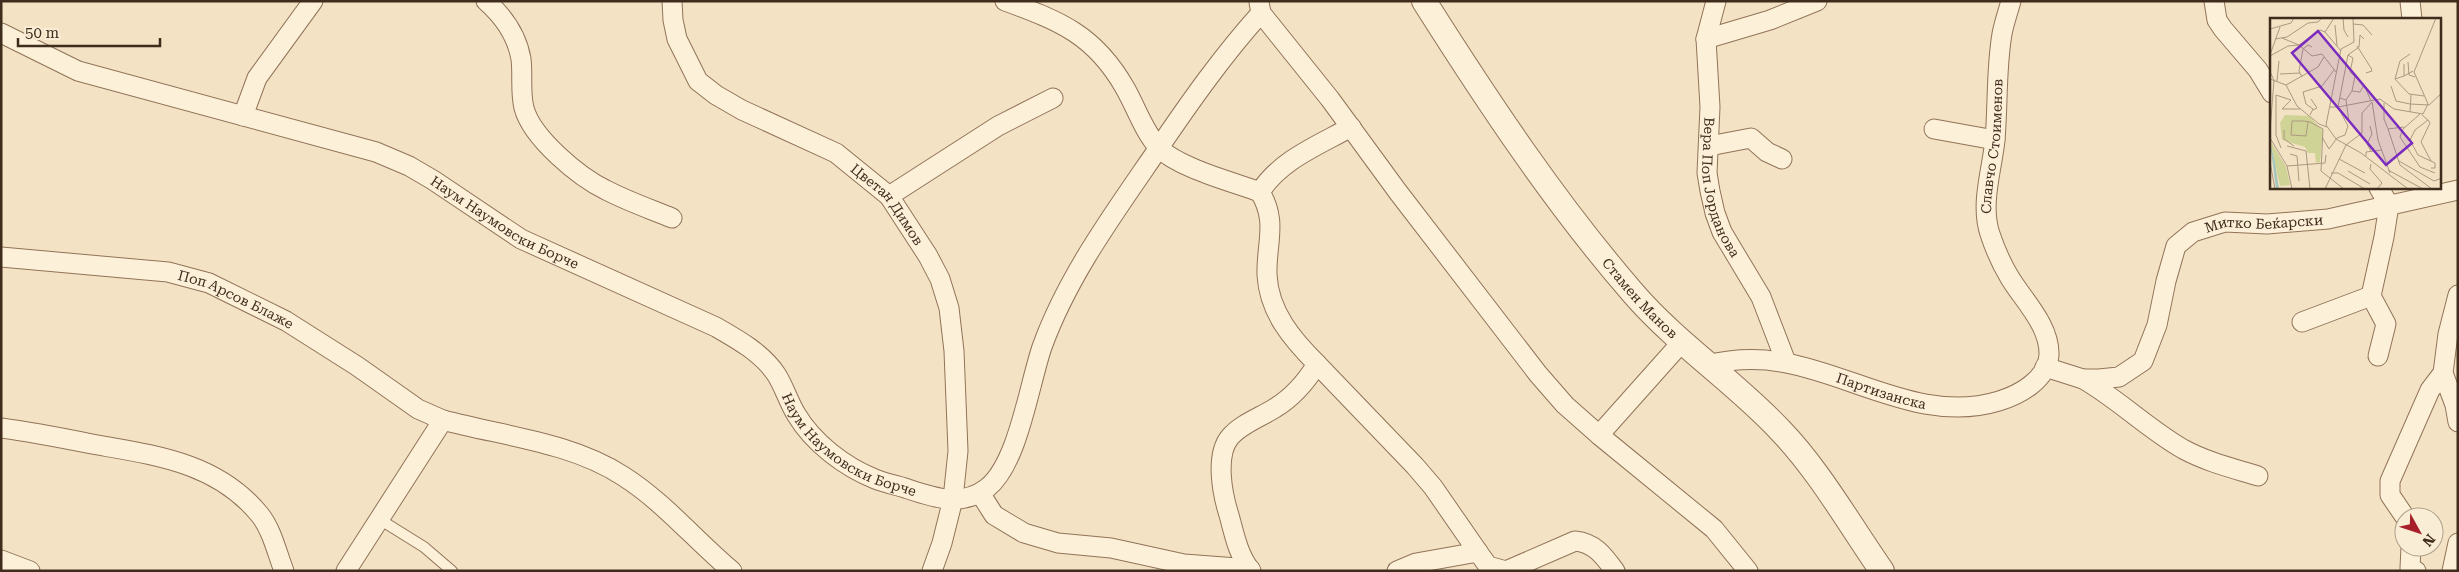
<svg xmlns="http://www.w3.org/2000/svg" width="2459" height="572" font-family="'Roboto Serif',serif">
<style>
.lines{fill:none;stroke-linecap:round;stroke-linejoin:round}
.service-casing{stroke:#917358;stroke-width:12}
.minor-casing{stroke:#917358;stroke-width:21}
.tertiary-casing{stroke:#917358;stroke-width:26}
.service{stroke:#fdf0d9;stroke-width:10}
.minor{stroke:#fdf0d9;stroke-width:19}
.tertiary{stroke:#fdf0d9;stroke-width:24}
.labels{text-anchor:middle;stroke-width:4;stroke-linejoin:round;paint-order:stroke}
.street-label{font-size:14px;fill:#3f2c1d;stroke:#faedd5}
.inset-road{fill:none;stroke:#ab9981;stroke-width:1}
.view{fill:#7b2cbf;fill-opacity:0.15;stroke:#7b2cbf;stroke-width:2.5}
.inset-edge{fill:none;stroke:#3f2c1d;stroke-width:2.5}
</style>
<rect width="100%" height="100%" fill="#f3e2c4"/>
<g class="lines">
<defs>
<path id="service" d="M379,519l45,28 28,24"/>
<g id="minor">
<path d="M486,1c17,15 31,35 35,58 2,16 -1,33 3,49 8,30 55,69 82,82 21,11 44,19 66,28"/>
<path id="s1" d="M672,1l1,19 4,19 21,42 18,14 26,15 94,43 53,43 39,60 12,23 9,29 5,43 4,100 -5,48 -11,44 -10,28"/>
<path d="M1005,1c55,20 90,34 120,87 11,19 19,44 34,60 20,20 74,34 101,44 20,-32 59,-47 91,-65"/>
<path id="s2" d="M1716,1l-10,38 4,68 -3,66 3,18 5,22 7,19 39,65 25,65"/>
<path d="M2214,1l3,19 6,9 35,41 14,23"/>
<path d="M2410,1l2,18"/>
<path d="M1259,2l2,11 69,86 68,93 140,182 27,31 34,30 115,94 34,42"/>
<path id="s3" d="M1,33l77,38 298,81 33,14 24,14 88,59 195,88c21,12 46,26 60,47 8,12 12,27 20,40 17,29 49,53 79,65 10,4 20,6 30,9 27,9 56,20 82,0 31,-24 42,-103 55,-141 26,-72 73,-135 116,-198 32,-47 65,-94 103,-136"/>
<path d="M1706,39l64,-19 47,-19"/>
<path d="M243,116l14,-38 56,-77"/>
<path d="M1934,129l61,11"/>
<path d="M1709,146l42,-8 16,14 15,7"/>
<path d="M889,196l109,-70 55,-28"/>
<path id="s4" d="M1,257l167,15 41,11 77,38 71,45 61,43 25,11"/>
<path d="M2458,295l-10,39 -5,39 12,32 3,17"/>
<path d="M2371,296l15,28 -8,32"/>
<path d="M2302,322l69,-26 13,-59 5,-32 -10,-17"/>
<path d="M1317,364l98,102 18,21 45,65"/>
<path id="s5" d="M1707,365c25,-6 54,-7 79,-2 70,13 139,61 213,38 20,-6 48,-21 50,-46 1,-29 -25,-54 -39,-77 -8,-13 -15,-29 -20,-44 -10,-30 2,-64 5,-94 3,-35 1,-71 7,-106 2,-11 6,-22 9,-33"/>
<path id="s6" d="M2045,367l38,12h16l20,-2 24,-16 14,-36 9,-44 10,-35 17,-14 32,-10 42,2 61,-5 130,-29"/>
<path d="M2083,379c35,20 65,50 100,70 24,13 49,19 75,27"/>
<path d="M1,428c31,4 61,10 91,16 62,11 125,18 168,71 12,15 17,38 24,56"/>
<path d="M1599,435l82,-92"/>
<path d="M980,493l14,22 30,18 34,10 53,5 73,16 66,5"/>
<path d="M2405,517l-15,-22v-14l40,-91 13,-17"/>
<path d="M2411,547l-1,21 6,3"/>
<path d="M1,560l29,11"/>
<path d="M346,571l97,-151c59,16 128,22 180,56 41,26 72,64 109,95"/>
<path d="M1251,571c-13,-16 -17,-38 -22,-56 -7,-22 -14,-60 1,-78 11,-13 31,-20 45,-29 18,-11 31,-26 42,-44 -25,-25 -48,-52 -50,-89 -1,-32 11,-53 -7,-83"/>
<path d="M1397,571l19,-8 62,-11 10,14 18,5 69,-30c20,2 29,15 40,30"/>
<path d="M2452,571l6,-28"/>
</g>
<g id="tertiary">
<path id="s7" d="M1424,1c64,101 131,202 209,292 44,51 101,88 147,137 38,39 70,95 102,141"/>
</g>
</defs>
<!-- service casing -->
<use href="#service" class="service-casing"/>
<!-- minor casing -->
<use href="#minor" class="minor-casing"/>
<!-- tertiary casing -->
<use href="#tertiary" class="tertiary-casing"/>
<!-- service -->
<use href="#service" class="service"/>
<!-- minor -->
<use href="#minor" class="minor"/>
<!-- tertiary -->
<use href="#tertiary" class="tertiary"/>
</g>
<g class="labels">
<!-- street labels -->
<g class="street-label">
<text dy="5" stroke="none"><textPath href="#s5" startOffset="596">Славчо Стоименов</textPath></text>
<text dy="5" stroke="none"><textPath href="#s2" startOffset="190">Вера Поп Јорданова</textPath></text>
<text dy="5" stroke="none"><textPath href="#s1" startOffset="315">Цветан Димов</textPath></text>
<text dy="5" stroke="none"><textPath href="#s3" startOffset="542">Наум Наумовски Борче</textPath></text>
<text dy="5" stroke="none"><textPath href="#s6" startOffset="319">Митко Беќарски</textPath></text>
<text dy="5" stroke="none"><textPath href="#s7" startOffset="368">Стамен Манов</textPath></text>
<text dy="5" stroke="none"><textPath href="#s4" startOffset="241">Поп Арсов Блаже</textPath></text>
<text dy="5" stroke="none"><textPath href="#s5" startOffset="179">Партизанска</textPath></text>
<text dy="5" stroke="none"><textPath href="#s3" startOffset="962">Наум Наумовски Борче</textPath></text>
</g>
</g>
<!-- overview -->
<g transform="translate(2270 18)">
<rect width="171" height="171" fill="#f3e2c4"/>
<path d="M15,97l24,1 14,15 -3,31 -4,1 -1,-10h-7l-3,-6 -23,-7 -2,-17zM0,122l16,27 4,18 -10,1z" fill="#d0d396"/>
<path d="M0,124l5,20 4,27h-3z" fill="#a6c6bb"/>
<path class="inset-road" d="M73,0l1,12 4,7M83,0l1,24 -13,7 -15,76 10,14 25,14 47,36M83,6l10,1 9,10M65,7l2,21M0,11l21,-6 3,-5M55,14l9,-14M12,20l17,7 13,11 10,-2 14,18M5,21l12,-2 21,-14 10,-1 4,-4M87,28l14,22 1,3 -6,2M0,37l10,-28M0,38l18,-10 11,-1 21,-15 5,2 16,19M138,44l1,13 6,2M134,46v12l9,-5M0,54l4,8 -4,51M10,56l20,-1M134,58l-9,3 5,-18 10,-7M32,59l-3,-6 4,-22 5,-4 4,2M0,61l16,6 11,21 22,18 8,3M125,61l14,15 15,2M7,63l2,-20M16,67l32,-18 6,-10M121,68l5,15 14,3 19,1 13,-12M95,69l6,14M82,73l3,-15M6,77v40l5,13M6,77l15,5M70,80l6,2 3,22M41,81l6,9 -4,2M21,82l-9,9h18M76,82l6,-9 8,1 4,-7 -14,-13 3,-14 -5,-3M102,84l6,38 12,33M114,85v16l4,10 16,-2M60,89h8l10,-52 11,-8 1,-12 4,4M68,89l42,-8 14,10 29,5 5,-10 -14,-32 22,-54M140,94l1,-17M150,96l-17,15 -3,8 20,30 15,6M40,97l3,-6 -7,-5 -3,-12 19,-6 12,-16M152,97l6,5 -13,10 -5,10 8,15 17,8v5h-4M158,102l2,3 -9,19 10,19M38,104l-2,14 -15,-1 1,-14h11l7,1 13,7 -2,42 23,18M100,108l2,8 -5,10 4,7M118,111l12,36 32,24M14,112v9l10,7M52,119l7,12 8,-11 8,-3 3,-9 -8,-15M0,120l17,28 5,23M17,128l19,5 4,38M20,136l7,2 2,25M96,138v-4l16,-2M69,141l26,14M129,143l35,20 8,-3M0,144l5,27M101,146l-1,5 12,14 -5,6M17,148l38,-3 1,-8M118,152l35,19M78,153l22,13M61,155h7l27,16M55,171l21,-44 16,-12v-20l10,-11"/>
<path class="view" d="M48,13l94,112 -26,22 -94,-112z"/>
<rect width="171" height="171" class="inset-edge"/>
</g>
<!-- border -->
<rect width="2459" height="572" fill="none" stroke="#3f2c1d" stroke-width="5"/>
<!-- north arrow -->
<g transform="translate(2419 532) rotate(130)"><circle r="24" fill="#faedd5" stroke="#afa08b"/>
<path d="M0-4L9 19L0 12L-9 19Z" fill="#a72029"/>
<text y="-8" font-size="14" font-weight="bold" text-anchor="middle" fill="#3f2c1d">N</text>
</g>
<!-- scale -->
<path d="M18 38v8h142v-8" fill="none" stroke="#3f2c1d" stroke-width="2.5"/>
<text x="25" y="38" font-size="15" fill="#3f2c1d" stroke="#faedd5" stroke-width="4" paint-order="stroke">50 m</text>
</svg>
